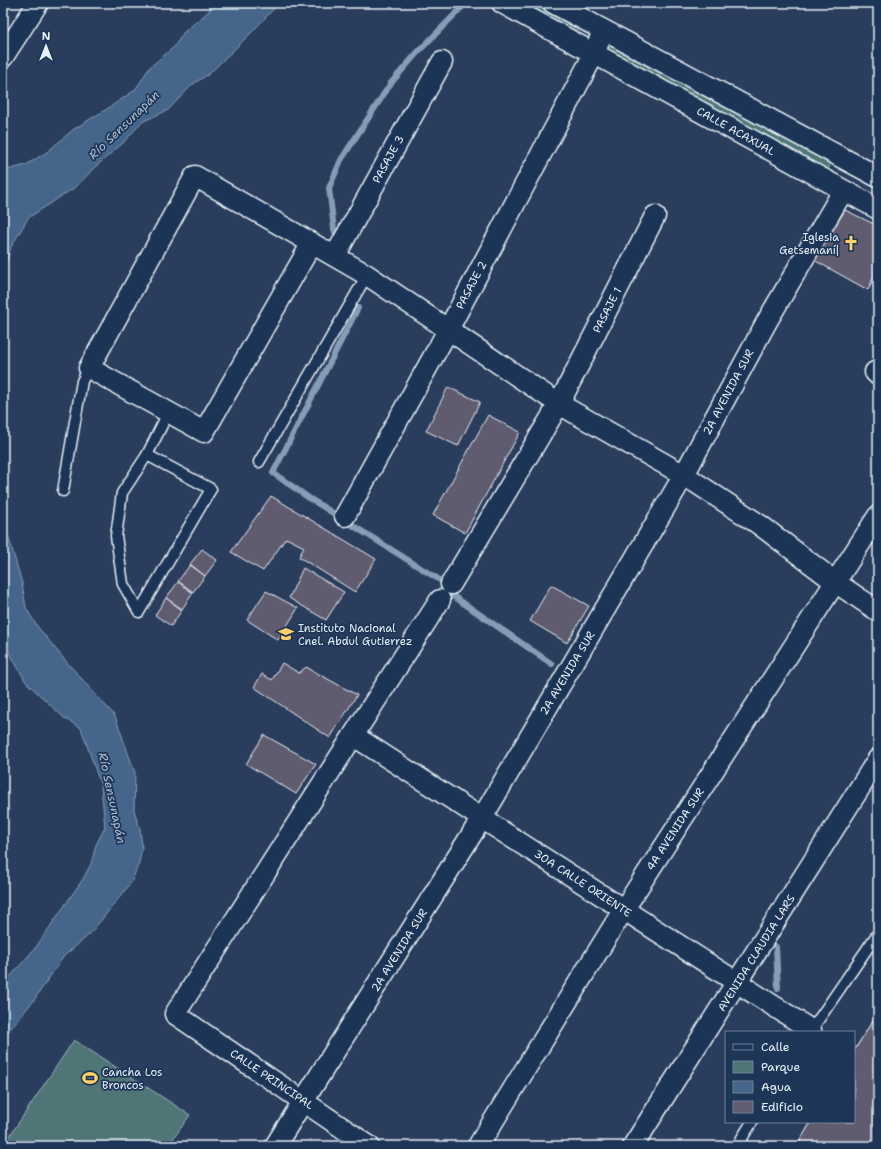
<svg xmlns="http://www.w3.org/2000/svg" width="881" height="1149" font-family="'Shantell Sans',sans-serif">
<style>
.green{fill:#4f7577;stroke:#9cb3b8}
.water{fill:#45658a;stroke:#869db6}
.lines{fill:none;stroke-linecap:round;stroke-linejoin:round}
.stream{stroke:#869db6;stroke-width:6}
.building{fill:#615c6f;stroke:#e8f1f8}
.service-casing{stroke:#e8f1f8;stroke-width:13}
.minor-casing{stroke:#e8f1f8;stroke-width:23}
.service{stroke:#1d3557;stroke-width:10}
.minor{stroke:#1d3557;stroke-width:20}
.labels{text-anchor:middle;stroke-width:3.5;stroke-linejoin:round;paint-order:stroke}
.street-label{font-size:11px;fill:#e8f1f8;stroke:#1d3557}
.poi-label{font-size:11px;fill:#e8f1f8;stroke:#1d3557;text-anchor:start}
.water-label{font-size:12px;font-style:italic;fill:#afc0d2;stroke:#1d3557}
</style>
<rect width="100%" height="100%" fill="#2b3d5c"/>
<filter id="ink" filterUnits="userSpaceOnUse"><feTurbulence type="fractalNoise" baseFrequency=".025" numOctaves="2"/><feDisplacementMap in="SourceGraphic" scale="8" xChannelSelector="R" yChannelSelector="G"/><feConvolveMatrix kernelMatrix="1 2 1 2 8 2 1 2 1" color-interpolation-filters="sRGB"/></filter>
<g filter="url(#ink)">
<!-- green -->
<g class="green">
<path d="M520,3h18l38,21 2,3v6l-4,1z"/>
<path d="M609,43l221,119 -1,6 -4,1 -213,-117 -5,-5z"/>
<path d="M74,1040l116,75 -22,31h-165z"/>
</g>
<!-- water -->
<g class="water">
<path d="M213,3h66l-27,29 -43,42 -16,10 -25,26 -26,12 -19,21 -29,25 -17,18 -49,32 -17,29 -8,27v-103l23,-6 21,-13 27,-23 33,-20 28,-19 15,-23 24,-20 10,-15 25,-21z"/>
<path d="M3,518l19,65 4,25 11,18 26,32 52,58 20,57 -1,37 6,19 2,18 -3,16 -8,20 -41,51 -26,22 -30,44 -31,38v-53l33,-38 47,-68 8,-15 5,-19 9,-18 -4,-41 -20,-58 -17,-10 -38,-36 -23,-41z"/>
</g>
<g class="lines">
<!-- stream -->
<g class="stream">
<path d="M338,241l-4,-12 -5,-41 12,-28 50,-77 26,-30 49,-50"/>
<path d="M358,308l-85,165 36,25 134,84"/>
<path d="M453,596l99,68"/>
<path d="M776,947l2,41"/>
</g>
</g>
<!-- building -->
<g class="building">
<path d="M845,210l33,16v41l-10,23 -54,-30z"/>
<path d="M448,387l32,15 -22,44 -32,-15z"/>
<path d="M488,415l32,17 -55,101 -32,-18z"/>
<path d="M271,496l105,63 -21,33 -56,-35 5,-10 -18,-9 -23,33 -32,-19z"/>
<path d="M202,549l15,11 -12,16 -15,-12z"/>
<path d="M190,565l15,11 -12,16 -15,-11z"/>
<path d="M303,568l41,24 -18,28 -37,-22z"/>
<path d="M178,582l15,11 -11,16 -16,-11z"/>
<path d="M551,585l38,21 -22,37 -37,-22z"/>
<path d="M266,591l32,17 -20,32 -31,-20z"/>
<path d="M166,598l16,12 -11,16 -16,-11z"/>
<path d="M282,663l17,10 7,-6 51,28 -27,43 -76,-51 8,-13 10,6z"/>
<path d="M264,735l52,29 -20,30 -50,-30z"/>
<path d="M878,1012v76l-16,27 10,5 6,-10v36h-77l-3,-2 13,-22h43v-71z"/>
<path d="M878,1012v134h-77l-3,-2 13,-22h43v-71z"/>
</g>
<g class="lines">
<defs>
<g id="service">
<path d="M147,455l-25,38 -6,43 7,48 16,28 72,-123 -64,-34 21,-42"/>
<path d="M259,462l108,-187"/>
<path d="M63,491l19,-110 7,-13"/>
<path d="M810,1032l68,-99"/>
<path d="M737,1146l15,-24"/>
</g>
<g id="minor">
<path d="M502,3l376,206"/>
<path d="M553,3l325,174"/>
<path d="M3,57l35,-54"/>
<path d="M312,243l-108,189 -115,-64 106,-192 172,99 192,129 125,71 76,50 78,59 40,27"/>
<path d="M335,256l107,-194"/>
<path d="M875,372l3,3"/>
<path d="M345,516l103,-186 147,-278 8,-22"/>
<path d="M451,584l108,-180 96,-188"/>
<path d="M354,736l457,294"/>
<path d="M275,1146l207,-328 202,-343 82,-152 77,-132"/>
<path d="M369,1146l-194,-132 265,-414"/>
<path d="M478,1146l146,-237 254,-393"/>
<path d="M633,1146l245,-387"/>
</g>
</defs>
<!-- service casing -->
<use href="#service" class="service-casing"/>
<!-- minor casing -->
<use href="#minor" class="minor-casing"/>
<!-- service -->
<use href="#service" class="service"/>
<!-- minor -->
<use href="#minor" class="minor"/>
</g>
</g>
<!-- icons -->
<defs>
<symbol id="church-bare" viewBox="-9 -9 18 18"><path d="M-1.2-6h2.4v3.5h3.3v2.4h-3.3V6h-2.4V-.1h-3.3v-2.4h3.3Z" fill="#ffd166" stroke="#1d3557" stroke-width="2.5" paint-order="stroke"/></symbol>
<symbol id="school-bare" viewBox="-9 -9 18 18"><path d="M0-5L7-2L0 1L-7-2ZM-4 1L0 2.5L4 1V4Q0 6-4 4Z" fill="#ffd166" stroke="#1d3557" stroke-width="2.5" paint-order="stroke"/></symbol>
<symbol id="stadium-bare" viewBox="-9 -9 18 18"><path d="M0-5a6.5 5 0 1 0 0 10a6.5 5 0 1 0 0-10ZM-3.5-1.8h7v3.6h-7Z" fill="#ffd166" stroke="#1d3557" stroke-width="2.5" paint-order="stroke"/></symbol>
</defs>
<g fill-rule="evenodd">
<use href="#church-bare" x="840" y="232" width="22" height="22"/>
<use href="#school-bare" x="275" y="623" width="22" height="22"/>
<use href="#stadium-bare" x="79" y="1067" width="22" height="22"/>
</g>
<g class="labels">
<!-- street labels -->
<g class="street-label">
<text transform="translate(736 131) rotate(29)" y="4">CALLE ACAXUAL</text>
<text transform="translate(388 159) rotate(-61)" y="4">PASAJE 3</text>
<text transform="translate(471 285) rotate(-62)" y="4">PASAJE 2</text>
<text transform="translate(607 310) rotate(-63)" y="4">PASAJE 1</text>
<text transform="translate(728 392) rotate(-62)" y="4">2A AVENIDA SUR</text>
<text transform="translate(567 673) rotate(-59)" y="4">2A AVENIDA SUR</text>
<text transform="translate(675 829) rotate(-57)" y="4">4A AVENIDA SUR</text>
<text transform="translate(583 883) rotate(33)" y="4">30A CALLE ORIENTE</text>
<text transform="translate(399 950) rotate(-58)" y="4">2A AVENIDA SUR</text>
<text transform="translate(756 953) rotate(-58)" y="4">AVENIDA CLAUDIA LARS</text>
<text transform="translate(272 1079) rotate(34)" y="4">CALLE PRINCIPAL</text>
</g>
<!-- poi labels -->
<g class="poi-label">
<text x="839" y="241" text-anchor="end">Iglesia<tspan x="839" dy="13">Getsemaní|</tspan></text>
<text x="298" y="632">Instituto Nacional<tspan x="298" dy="13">Cnel. Abdul Gutierrez</tspan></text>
<text x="102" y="1076">Cancha Los<tspan x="102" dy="13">Broncos</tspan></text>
</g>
<!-- water labels -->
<g class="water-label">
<text transform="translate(124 125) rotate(-44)" y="4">Río Sensunapán</text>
<text transform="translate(112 798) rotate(78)" y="4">Río Sensunapán</text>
</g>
</g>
<!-- margin -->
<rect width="881" height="1149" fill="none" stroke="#1d3557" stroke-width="16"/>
<rect x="8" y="8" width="865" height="1133" fill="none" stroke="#e8f1f8" stroke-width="1.5" filter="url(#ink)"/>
<!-- legend -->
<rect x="725" y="1031" width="130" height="92" fill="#1d3557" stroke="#6e8097"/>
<rect x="733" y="1044" width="20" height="6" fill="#1d3557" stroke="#6e8097"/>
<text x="761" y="1051" font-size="12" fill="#e8f1f8">Calle</text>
<rect x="733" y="1061" width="20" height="12" fill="#4f7577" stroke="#6e8097"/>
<text x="761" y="1071" font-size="12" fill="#e8f1f8">Parque</text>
<rect x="733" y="1081" width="20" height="12" fill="#45658a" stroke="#6e8097"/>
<text x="761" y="1091" font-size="12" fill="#e8f1f8">Agua</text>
<rect x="733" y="1101" width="20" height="12" fill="#615c6f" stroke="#6e8097"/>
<text x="761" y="1111" font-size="12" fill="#e8f1f8">Edificio</text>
<!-- north arrow -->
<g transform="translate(46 46)" stroke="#1d3557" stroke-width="3" paint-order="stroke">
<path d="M0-3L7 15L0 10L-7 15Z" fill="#e8f1f8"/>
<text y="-6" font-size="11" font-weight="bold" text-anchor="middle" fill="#e8f1f8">N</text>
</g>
</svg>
